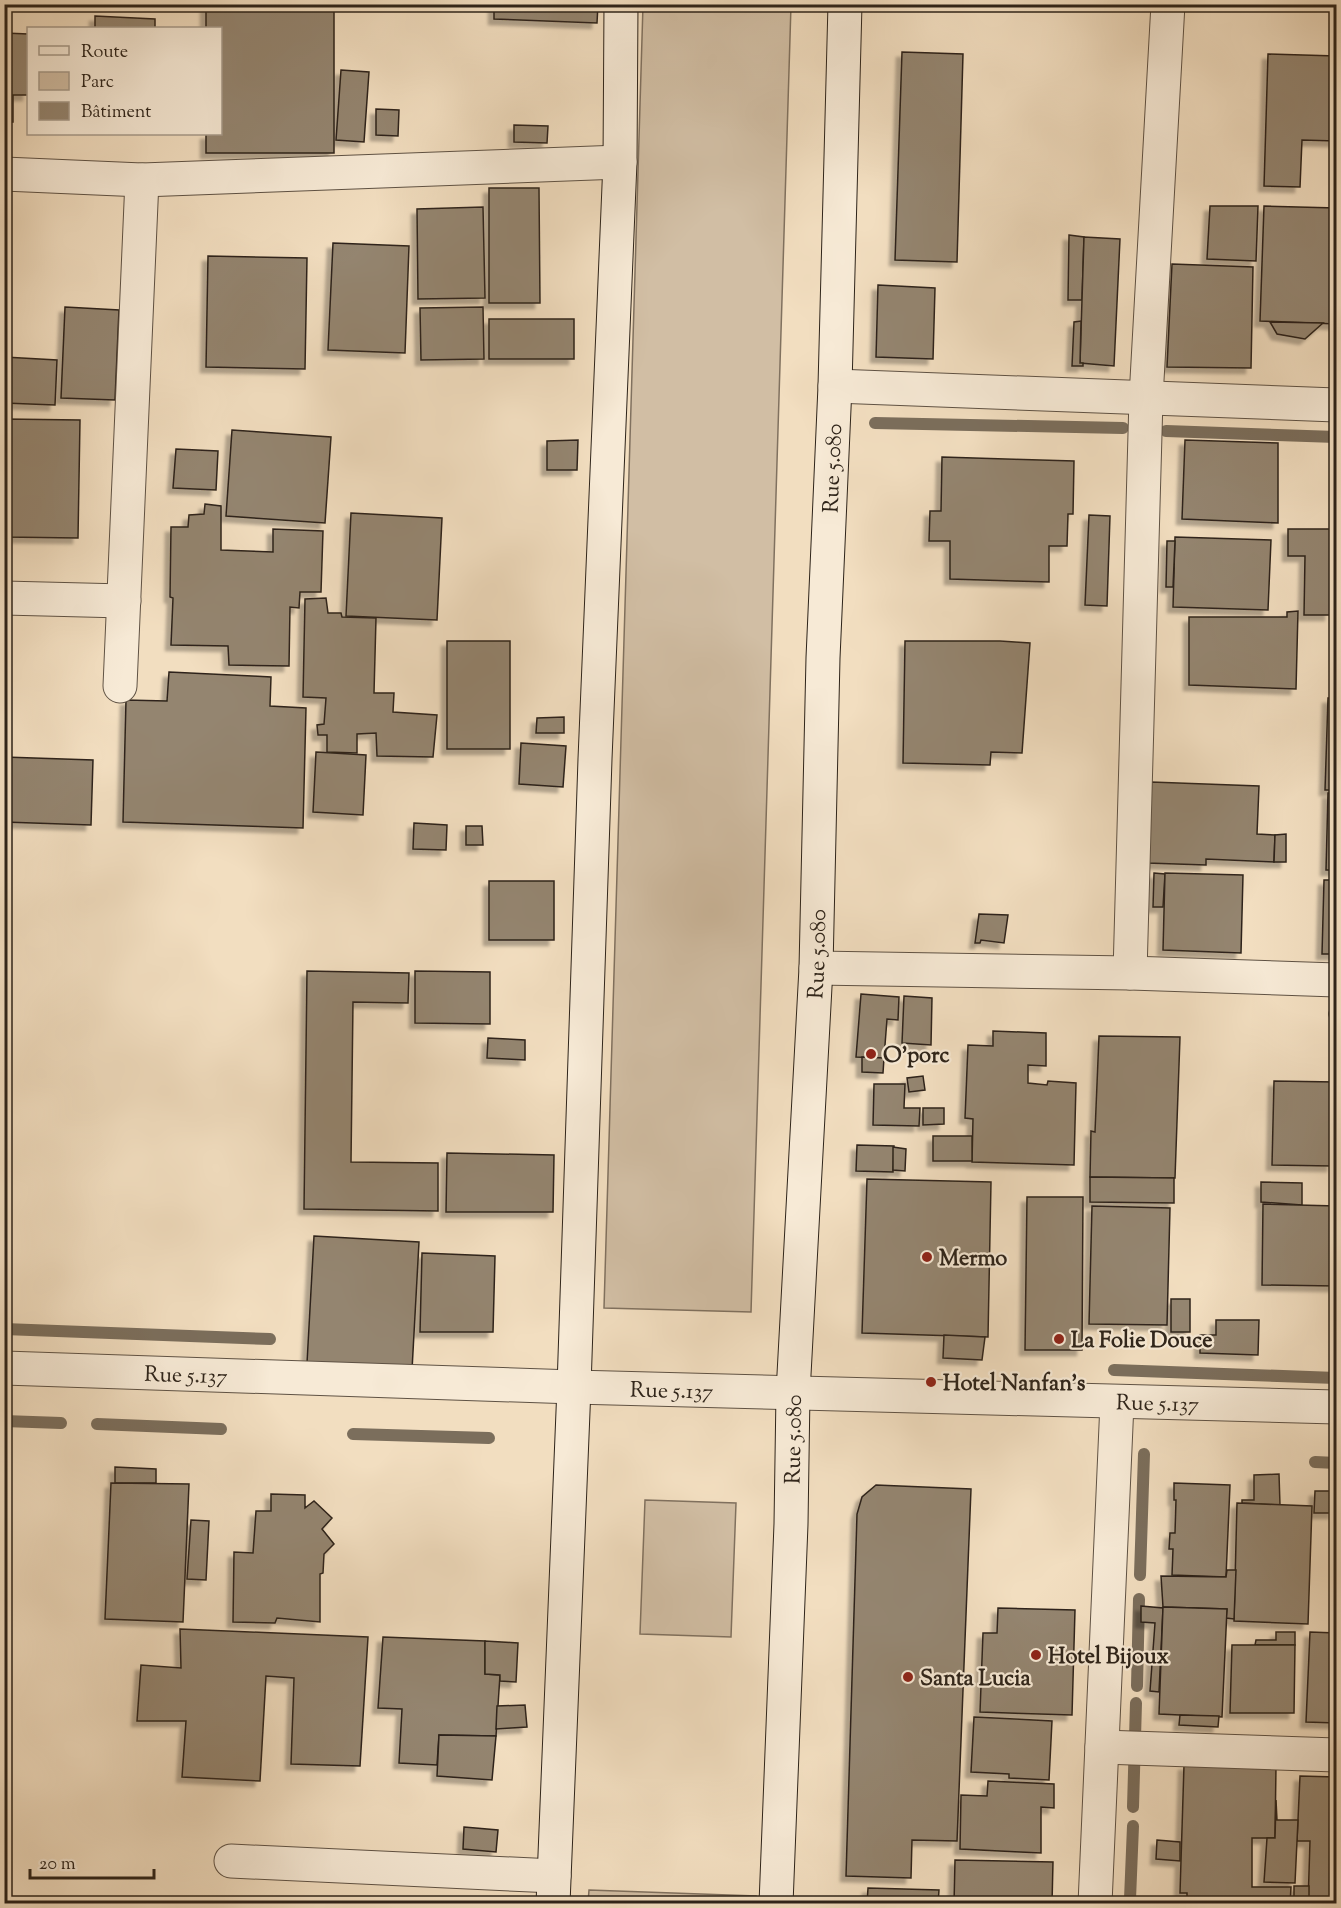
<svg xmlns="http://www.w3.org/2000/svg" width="1341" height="1908" font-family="'Sorts Mill Goudy',serif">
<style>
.green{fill:#d1bea4;stroke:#80715f;stroke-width:1.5}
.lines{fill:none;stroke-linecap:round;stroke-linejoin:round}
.stream{stroke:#7b6e5c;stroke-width:12}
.building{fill:#948570;stroke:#2e241a;stroke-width:1.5;filter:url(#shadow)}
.street-casing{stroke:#5f5244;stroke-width:35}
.secondary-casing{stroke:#2e241a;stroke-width:35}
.street{stroke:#f7ead6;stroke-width:33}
.secondary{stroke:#f7ead6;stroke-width:33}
.poi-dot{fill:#8f2418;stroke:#f7ead6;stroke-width:2}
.labels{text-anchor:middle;stroke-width:4.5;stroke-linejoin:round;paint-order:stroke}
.street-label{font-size:22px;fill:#2e241a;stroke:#f7ead6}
.poi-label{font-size:22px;font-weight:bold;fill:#2e241a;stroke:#f7ead6;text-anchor:start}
</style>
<defs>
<filter id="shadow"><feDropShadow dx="-5.5" dy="5.5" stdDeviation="1.5" flood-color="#0004"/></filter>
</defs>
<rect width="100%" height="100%" fill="#f2dec0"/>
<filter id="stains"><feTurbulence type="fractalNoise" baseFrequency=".00333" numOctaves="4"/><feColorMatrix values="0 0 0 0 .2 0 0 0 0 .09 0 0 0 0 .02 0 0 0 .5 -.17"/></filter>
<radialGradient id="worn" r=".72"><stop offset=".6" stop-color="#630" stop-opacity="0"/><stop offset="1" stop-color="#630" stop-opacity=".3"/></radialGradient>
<!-- green -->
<g class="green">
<path d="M643,5h148l-40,1307 -147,-4z"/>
<path d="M645,1500l91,3 -5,134 -91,-3z"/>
<path d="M589,1890l167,6 -1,7h-167z"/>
</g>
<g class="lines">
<!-- stream -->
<g class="stream">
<path d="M875,423l248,5"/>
<path d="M1166,431l170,6"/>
<path d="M1334,1014h2"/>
<path d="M4,1329l266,10"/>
<path d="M1114,1370l222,8"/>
<path d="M4,1421l57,2"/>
<path d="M97,1424l124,5"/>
<path d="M353,1434l136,4"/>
<path d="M1315,1462l21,1"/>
<path d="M1140,1575l4,-121"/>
<path d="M1137,1686l2,-87"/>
<path d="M1133,1807l3,-104"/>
<path d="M1130,1899l3,-73"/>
</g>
</g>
<!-- building -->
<g class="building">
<path d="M206,4h128v149h-128v-19h14v-106h-14z"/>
<path d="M494,4h104l-1,19 -103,-4z"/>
<path d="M95,16l60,3v9h-60z"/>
<path d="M4,33l24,1v61h-15v27h-9z"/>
<path d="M902,52l61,2 -6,208 -62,-2z"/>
<path d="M1268,54l68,2v85l-34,-1 -2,47 -36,-1z"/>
<path d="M341,70l28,2 -5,70 -28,-2z"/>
<path d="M376,109l23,1 -1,26 -22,-1z"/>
<path d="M514,125l34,1 -1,17 -33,-1z"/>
<path d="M489,188h50l1,115h-51z"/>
<path d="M1210,206h48l-2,55 -49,-2z"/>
<path d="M1264,206l72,2v116l-76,-3z"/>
<path d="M483,207l2,91 -67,1 -1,-90z"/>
<path d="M1069,235l15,2 -2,63h-14z"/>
<path d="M1084,237l36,2 -6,127 -34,-3z"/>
<path d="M333,243l76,3 -4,107 -77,-3z"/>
<path d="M208,256l99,2 -2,111 -99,-2z"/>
<path d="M1172,264l81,3 -2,101 -84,-1z"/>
<path d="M878,285l57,3 -2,71 -57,-2z"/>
<path d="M65,307l54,3 -4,90 -54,-2z"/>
<path d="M483,307l1,52 -63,1 -1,-52z"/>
<rect x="489" y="319" width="85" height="40"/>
<path d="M1081,321l-1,42h3v3h-11l2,-44z"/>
<path d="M1270,322l53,1 -18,16 -28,-5z"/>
<path d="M4,357l53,3 -2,45 -51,-2z"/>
<path d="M4,419l76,1 -2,118 -74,-1z"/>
<path d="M232,430l99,7 -6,86 -99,-7z"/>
<path d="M578,440l-1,30h-30v-29z"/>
<path d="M1185,440l93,3v80l-96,-4z"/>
<path d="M176,449l42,2 -2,39 -43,-2z"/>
<path d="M942,457l132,4 -1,53h-5l-1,32h-18v36l-99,-3v-38h-21l1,-30h11z"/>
<path d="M205,504l16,2v44l52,2v-23l50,2 -2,61h-21l-1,16 -9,-1 -1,59 -60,-1 -1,-19 -57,-1 2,-47 -3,-1 1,-70h17l1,-12 15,-1z"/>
<path d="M351,513l91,5 -5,102 -91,-4z"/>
<path d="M1089,515l21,1 -3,90 -22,-1z"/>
<path d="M1288,529h43l-1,86h-26l1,-59h-17z"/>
<path d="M1175,537l96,3 -3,70 -95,-3z"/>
<path d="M1167,541h8l-2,46h-7z"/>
<path d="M326,598l2,15h13l1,4 34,1 -2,75h20l-1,19 44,3 -4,42 -56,-1 -1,-23 -19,1v19l-30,-1v-17h-9l-1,-10 7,-1 2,-26 -23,-1 2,-98z"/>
<path d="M1298,611l-2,78 -107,-4v-68h98v-5z"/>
<rect x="447" y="641" width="63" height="108"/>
<path d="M905,641h95l30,2 -8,110 -31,-1 -1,13 -87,-2z"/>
<path d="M169,672l102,5 -1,29 36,2 -3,120 -180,-6 3,-122 41,1z"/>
<path d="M1328,698h8v92h-11z"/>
<path d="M564,717v16h-28l1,-15z"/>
<path d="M521,743l45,3 -3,41 -44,-3z"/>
<path d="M316,752l50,3 -3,60 -50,-3z"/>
<path d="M4,757l89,3 -2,65 -87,-3z"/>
<path d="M1151,782l108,4 -2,48 18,1 -1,27 -68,-3v6l-59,-2z"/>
<path d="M1328,793h8v77h-10z"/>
<path d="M414,823l33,2 -1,25 -33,-1z"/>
<path d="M466,826h16l1,19h-17z"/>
<path d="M1286,834v28h-12l1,-27z"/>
<path d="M1154,873l11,1 -2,33h-10z"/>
<path d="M1165,873l78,2 -2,78 -78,-3z"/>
<path d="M1324,880h12v74h-14z"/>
<rect x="489" y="881" width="65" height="59"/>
<path d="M979,914l29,1 -4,28 -23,-3 -1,3h-5z"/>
<path d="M307,971l102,2 -1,30 -55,-1 -2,160 87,1v48l-134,-2z"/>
<path d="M415,971l75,1v52l-75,-1z"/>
<path d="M861,994l38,3 -1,23 -11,-1 -3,39 -28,-1z"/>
<path d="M904,996l28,2 -1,47 -29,-2z"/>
<path d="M993,1031l53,2v33l-18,-1v18l19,2 1,-4 28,2 -2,82 -102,-3 1,-43 -8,-1 3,-73 25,1z"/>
<path d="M1099,1036l81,1 -5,141 -85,-1 1,-46 4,1z"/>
<path d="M488,1038l37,2v20l-38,-2z"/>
<path d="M862,1057l22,1 -1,15 -21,-1z"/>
<path d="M923,1076l2,14 -16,2 -2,-14z"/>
<path d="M1274,1081l61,1 -3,84 -60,-1z"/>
<path d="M874,1084h31l-1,24h16l-1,18 -46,-1z"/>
<path d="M923,1108h21v16l-21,1z"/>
<rect x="933" y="1136" width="39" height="25"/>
<path d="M857,1145l37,1 -1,26 -37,-1z"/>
<path d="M893,1147l13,2 -1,22 -12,-1z"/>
<path d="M447,1153l107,2 -1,57h-107z"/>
<path d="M1090,1177l84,1v25l-84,-1z"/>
<path d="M867,1179l124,3 -3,155 -126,-4z"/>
<path d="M1261,1182l41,1v22l-41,-3z"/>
<path d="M1027,1197h56l-1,153h-57z"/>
<path d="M1263,1204l73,2v80l-74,-1z"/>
<path d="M1092,1206l78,2 -3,117 -78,-1z"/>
<path d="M314,1236l105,6 -7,128 -105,-7z"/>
<path d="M422,1253l73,3 -2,76h-73z"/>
<rect x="1171" y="1299" width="19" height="33"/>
<path d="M1216,1320h43l-1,35 -58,-2v-18h16z"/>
<path d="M944,1335l41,2 -3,23 -39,-2z"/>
<path d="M115,1467l41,2v14h-41z"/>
<path d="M1279,1474l1,31 -38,-2v-3h12v-25z"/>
<path d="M111,1483l78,1 -6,138 -78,-3z"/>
<path d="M1174,1483l56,2 -4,92 -54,-2 1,-26h-4l1,-16h5l1,-33h-2z"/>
<path d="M876,1485l95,4 -14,352 -45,-1 -1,38 -65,-2 11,-362 5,-17z"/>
<path d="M1315,1491h19v22h-20z"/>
<path d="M271,1494l34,1v13l9,-7 18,17 -10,11 12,15 -10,10 -1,19 -3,1v48l-43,-4 -2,5 -42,-1 1,-70 19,1 3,-42h15z"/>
<path d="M1237,1503l75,3 -4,118 -74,-3z"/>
<path d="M191,1520l18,1 -3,59 -19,-1z"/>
<path d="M1227,1570h9l-2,49 -8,-1 1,-9 -64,-2 -2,-31 65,1z"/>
<path d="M1141,1606l22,2 -4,84 -9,-1 5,-68 -14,-1z"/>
<path d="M1163,1607l64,2 -5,108 -63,-3z"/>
<path d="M998,1608l77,2 -3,105 -92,-3 3,-79h14z"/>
<path d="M180,1629l188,8 -8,129 -69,-2 3,-86 -28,-2 -6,105 -78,-4 4,-56h-49l4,-56 40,3z"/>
<path d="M1276,1632h19v13h-40l1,-5h20z"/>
<path d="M1310,1632l26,1v90l-30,-1z"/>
<path d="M383,1637l102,4v33l15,1 -4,61 -57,-1 -2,30 -38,-2 3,-54 -24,-1z"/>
<path d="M485,1641l33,2 -2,39 -16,-1v-6l-15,-1z"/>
<path d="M1232,1645h63l-1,68h-64z"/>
<path d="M525,1705l2,22 -31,2 1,-23z"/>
<path d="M1180,1715l39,1 -1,11 -39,-2z"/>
<path d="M974,1717l78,4 -3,59 -40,-2v-4l-38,-2z"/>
<path d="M439,1735l57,1 -4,44 -55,-4z"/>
<path d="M1184,1765l92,1 -1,72h-23v49h39l-1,17h-103v-11h-7z"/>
<path d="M1300,1776l36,1v127h-28l2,-63h-13z"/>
<path d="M988,1781l66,3v24l-13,-1v46l-81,-4 1,-54 26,1z"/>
<path d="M1276,1800l1,20h21l-3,63 -31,-1 3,-44h8z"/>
<path d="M464,1827l34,3 -2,22 -33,-3z"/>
<path d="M1157,1840l23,2v19l-24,-2z"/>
<path d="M955,1860l98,2 -1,42h-98z"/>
<path d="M1294,1886h15v18l-15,-1z"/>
<path d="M868,1888l71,2 -1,14h-71z"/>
</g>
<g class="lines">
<defs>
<g id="street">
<path d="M4,174l138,6 478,-18"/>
<path d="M835,386l501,19"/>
<path d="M4,598l120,3"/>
<path d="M120,686l22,-506"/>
<path d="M816,968l314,5 206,7"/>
<path d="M1130,973l16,-575 22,-394"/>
<path id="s1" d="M4,1368l570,19 762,20"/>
<path d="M1102,1747l234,8"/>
<path d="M231,1861l323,15"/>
<path d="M1095,1904l22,-501"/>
</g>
<g id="secondary">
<path d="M553,1904l21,-517 21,-628 25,-597 1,-158"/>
<path id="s2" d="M776,1904l15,-380 2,-131 23,-425 7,-310 12,-272 10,-382"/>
</g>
</defs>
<!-- street casing -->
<use href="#street" class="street-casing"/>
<!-- secondary casing -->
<use href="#secondary" class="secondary-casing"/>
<!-- street -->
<use href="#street" class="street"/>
<!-- secondary -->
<use href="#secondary" class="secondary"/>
</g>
<!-- markers -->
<g class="poi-dot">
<circle cx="871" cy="1054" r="6"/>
<circle cx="927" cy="1257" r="6"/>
<circle cx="1059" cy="1339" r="6"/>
<circle cx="931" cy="1382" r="6"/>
<circle cx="1036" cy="1655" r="6"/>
<circle cx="908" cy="1677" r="6"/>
</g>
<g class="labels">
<!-- street labels -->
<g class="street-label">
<text dy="8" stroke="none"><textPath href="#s2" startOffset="1437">Rue 5.080</textPath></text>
<text dy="8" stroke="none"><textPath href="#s2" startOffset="951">Rue 5.080</textPath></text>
<text dy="8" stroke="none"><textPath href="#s1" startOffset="182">Rue 5.137</textPath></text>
<text dy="8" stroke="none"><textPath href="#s1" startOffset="668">Rue 5.137</textPath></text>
<text dy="8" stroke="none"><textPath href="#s1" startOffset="1154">Rue 5.137</textPath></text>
<text dy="8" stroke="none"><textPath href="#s2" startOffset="465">Rue 5.080</textPath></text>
</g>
<!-- poi labels -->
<g class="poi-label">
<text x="883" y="1062">O’porc</text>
<text x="939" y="1265">Mermo</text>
<text x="1071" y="1347">La Folie Douce</text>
<text x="943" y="1390">Hotel Nanfan's</text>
<text x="1048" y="1663">Hotel Bijoux</text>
<text x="920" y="1685">Santa Lucia</text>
</g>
</g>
<!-- margin -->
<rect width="1341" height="1908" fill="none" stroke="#f2dec0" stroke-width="24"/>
<rect x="6" y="6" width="1329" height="1896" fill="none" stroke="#2e241a" stroke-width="3"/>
<rect x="12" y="12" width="1317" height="1884" fill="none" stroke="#2e241a" stroke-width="1.5"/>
<!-- legend -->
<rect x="27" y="27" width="195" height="108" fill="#f7ead6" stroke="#a79b8b" stroke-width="1.5"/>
<rect x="39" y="46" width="30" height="9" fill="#f7ead6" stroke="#a79b8b" stroke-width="1.5"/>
<text x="81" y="57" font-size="18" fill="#2e241a">Route</text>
<rect x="39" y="72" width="30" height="18" fill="#d1bea4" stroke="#a79b8b" stroke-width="1.5"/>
<text x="81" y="87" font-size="18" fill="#2e241a">Parc</text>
<rect x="39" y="102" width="30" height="18" fill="#948570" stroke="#a79b8b" stroke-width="1.5"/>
<text x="81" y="117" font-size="18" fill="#2e241a">Bâtiment</text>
<!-- scale -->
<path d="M30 1869v9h124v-9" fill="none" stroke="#2e241a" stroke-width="3"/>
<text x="39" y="1869" font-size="18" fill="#2e241a" stroke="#f7ead6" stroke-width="4.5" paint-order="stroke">20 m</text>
<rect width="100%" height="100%" filter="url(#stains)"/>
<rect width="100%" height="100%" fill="url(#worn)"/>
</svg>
